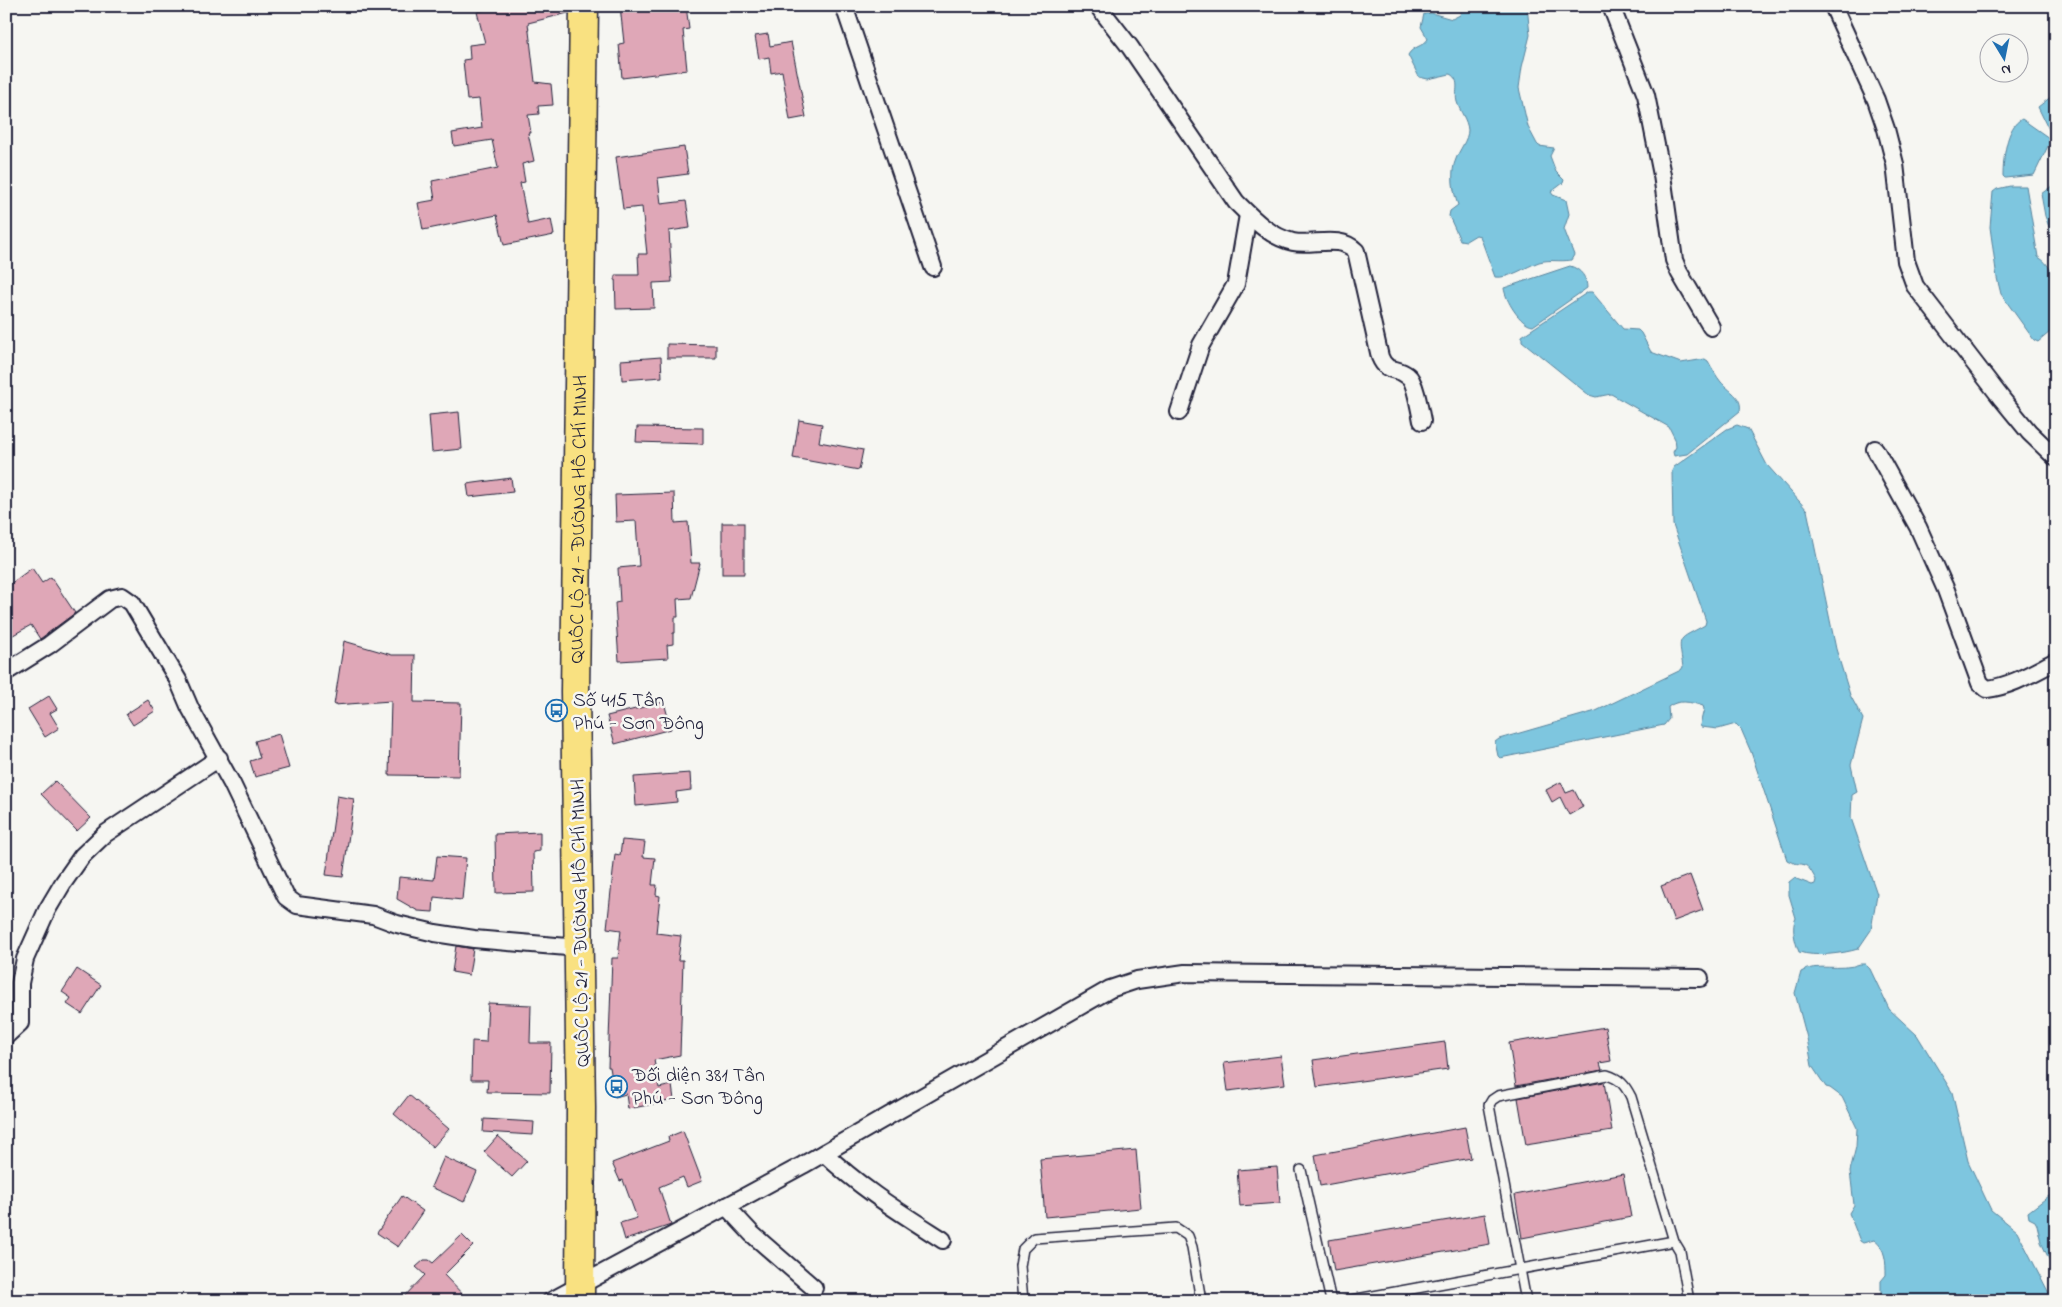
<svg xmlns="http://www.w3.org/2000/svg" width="2062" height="1307" font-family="'Indie Flower',sans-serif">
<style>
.water{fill:#7ec6df;stroke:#59849d}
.building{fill:#dfa7b7;stroke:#22223b}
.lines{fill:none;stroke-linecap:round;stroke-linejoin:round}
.service-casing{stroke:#22223b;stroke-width:12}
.minor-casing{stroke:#22223b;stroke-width:20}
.trunk-casing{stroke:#22223b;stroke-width:31}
.service{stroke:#f6f6f2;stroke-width:9}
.minor{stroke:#f6f6f2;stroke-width:16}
.trunk{stroke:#f9e181;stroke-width:28}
.labels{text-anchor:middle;stroke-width:5;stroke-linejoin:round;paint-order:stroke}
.street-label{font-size:20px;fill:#22223b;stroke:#f6f6f2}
.poi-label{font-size:20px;fill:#22223b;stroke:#f6f6f2;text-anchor:start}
</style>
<rect width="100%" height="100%" fill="#f6f6f2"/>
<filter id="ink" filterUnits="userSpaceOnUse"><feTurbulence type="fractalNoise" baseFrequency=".02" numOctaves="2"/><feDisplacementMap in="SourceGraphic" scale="10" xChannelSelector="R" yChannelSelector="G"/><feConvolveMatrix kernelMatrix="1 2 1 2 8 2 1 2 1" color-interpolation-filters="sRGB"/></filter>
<g filter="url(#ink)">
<!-- water -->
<g class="water">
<path d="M1463,6h64l3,29 -8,32 -3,21 9,39 9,17 2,2 15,2 -4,8 6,16 8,8 -1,3 -12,9 2,3 13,5 3,14 -5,15 10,26 -3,5c-11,2 -21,-1 -32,2 -14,5 -30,17 -44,15l-15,-41 -4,-1 -10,6 -6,-1 -11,-24 1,-5 8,-6c-5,-13 -8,-33 -2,-46 3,-9 12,-19 12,-29 -1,-11 -8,-18 -11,-28 -3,-10 5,-21 -7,-28l-22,5 -9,-2 -11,-22c5,-9 15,-8 20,-16l-7,-12 3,-13 7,-1 21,6 8,-4z"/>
<path d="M2056,93v51l-18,-37z"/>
<path d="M2022,119l27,19v6l-15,31 -29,3 -2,-2c0,-15 3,-50 19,-57z"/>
<path d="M2056,183v63l-11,-30 -4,-22z"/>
<path d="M2010,186h16l12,71c23,12 18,49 18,70l-18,15 -4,-2 -33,-46 -4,-16 -7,-51 3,-35 4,-3z"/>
<path d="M1570,266c11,3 17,12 17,22l-54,38c-13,-1 -28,-27 -29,-38z"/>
<path d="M1588,292h4l31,37 15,1 3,3 10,19 30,11 24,-4 3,2c4,7 8,15 13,21 8,9 22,15 19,29l-53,43 -13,2 -1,-4 3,-5 -1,-8 -6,-12 -58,-33 -15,3 -7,-2 -67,-54v-5z"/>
<path d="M1737,425l11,4 19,36 40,45 29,139 14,46 13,24 -12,46 6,27 -5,3 -1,23 26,76 -6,36 -13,19c-17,5 -43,8 -59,3 -4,-10 -8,-25 -3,-34l-7,-23v-13l5,-4 18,7 3,-1 1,-4c-12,-24 -13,-11 -29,-20l-36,-108 -10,-23 -5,-5 -18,5 -17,-2 -1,-2 4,-16 -1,-3c-12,-4 -25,-7 -35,1l1,12 -5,6 -164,33 -2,-2 -3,-14 4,-3 97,-28 85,-41 2,-3c-5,-33 -6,-26 22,-42l1,-4 -33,-96 -1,-54 2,-4 53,-38z"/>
<path d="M1860,964h5l5,5 19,40 28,26 35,57 16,69 23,49 26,21 36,70h-172v-20l5,-6c0,-12 0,-27 -12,-35l-11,3 -3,-2 -11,-28 5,-8 -4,-34 6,-24 1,-19 -15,-31 -12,-9 -4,-1 -14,-21 -5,-28 -12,-45 6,-21c14,-10 40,0 59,-8z"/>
<path d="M2053,1193h3v81l-15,-32 -4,-17 -2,-4 -6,-3 -1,-6z"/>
</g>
<!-- building -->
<g class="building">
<path d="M501,6h67v7l-40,10 7,59 16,2 2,21 -15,1 1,8 -11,1 3,18h-3l6,28 -12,3 3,18 -5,1 8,41 23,-5 3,16 -50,10 -7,-30 -74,15 -5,-27 17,-3 -3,-19 66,-13 -6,-28 -38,6 -2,-13 30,-5 -3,-29 -12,1 -4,-40 7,-1 -1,-14 16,-2 -8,-31z"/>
<path d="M620,6h66l3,23 -6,1 4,40 -65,8 -3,-34 5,-1z"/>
<path d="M768,34l2,12 21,-4 15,75 -16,3 -8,-49 -11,2 -2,-16 -10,2 -4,-23z"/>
<path d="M684,147l4,27 -30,4 3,26 25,-3 2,12 2,15 -21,3 3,51 -19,1 1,25 -38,1 -1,-34h24l-1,-21h9l-5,-47 -19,2 -7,-52z"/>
<path d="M667,344l49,1v13h-49z"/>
<path d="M661,357l1,20 -40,3 -1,-20z"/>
<path d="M459,412l3,37 -30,3 -3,-37z"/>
<path d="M799,420l23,4 -3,18 44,8 -4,20 -66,-12z"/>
<path d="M637,427l66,1v16l-67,-2z"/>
<path d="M511,478l2,14 -44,5 -2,-13z"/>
<path d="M674,493l1,30 13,-1 3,41h9l-9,35 -14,1 1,18h-3v16h-2v11l-6,1 1,13 -49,3 -4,-58 5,-1 -2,-34 21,-2 -3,-45 -20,1 -1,-27z"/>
<rect x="722" y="523" width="22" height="51"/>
<path d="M32,568l10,15 9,-6 24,36 -35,26 -9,-14 -25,14v-52z"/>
<path d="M344,641l48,14h23l-1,47 47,1 -2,73 -70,-1 2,-74 -57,4z"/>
<path d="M49,696l8,13 -7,4 9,15 -14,9 -17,-28z"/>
<path d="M148,700l7,11 -22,14 -7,-11z"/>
<path d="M664,702l7,27 -56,15 -8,-28z"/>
<path d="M279,734l10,34 -34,9 -5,-16 10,-3 -5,-17z"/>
<path d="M690,773l1,17 -15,2 1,10 -41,4 -2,-29z"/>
<path d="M55,781l36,37 -14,13 -36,-37z"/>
<path d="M1561,782l5,11 8,-3 9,17 -14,8 -9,-18 -8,5 -6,-12z"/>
<path d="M337,796l17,3 -11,78 -17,-2z"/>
<path d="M540,832v19l-7,1 1,40 -38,1 -1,-59z"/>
<path d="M622,840l23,2 -2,15 12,1 -3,27h5l-1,10 4,1 -4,37 25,3 -3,24h5l-3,95 -26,5 5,28 13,-3 2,15 -46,9 -2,-15 -11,3 -5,-30h-2l4,-109h6l3,-28 -14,-2 8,-74 5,1z"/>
<path d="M437,856l29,2 -4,42 -28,-3 -1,15 -15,-1 -21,-12 2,-22 35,3z"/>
<path d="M1690,875l13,35 -29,11 -13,-35z"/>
<path d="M456,946l17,3 -4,26 -17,-3z"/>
<path d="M77,969l24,16 -19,29 -15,-10 4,-6 -9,-6z"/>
<path d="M488,1003l43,2 -1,38h21l-1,50 -63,-1 1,-12h-17l1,-39 14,1z"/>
<path d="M1605,1027l6,34 -11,2 2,7 -86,16 -7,-43z"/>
<path d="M1445,1042l3,27 -131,18 -4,-27z"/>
<path d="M1281,1056l4,28 -57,7 -4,-28z"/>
<path d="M1604,1082l8,49 -86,14 -8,-47z"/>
<path d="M409,1095l40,34 -16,18 -39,-33z"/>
<path d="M484,1119l50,3 -1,13 -50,-3z"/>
<path d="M1465,1127l6,31 -151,28 -5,-31z"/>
<path d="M683,1131l19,50 -15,6 -4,-10 -24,10 12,38 -46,15 -5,-17 17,-5 -14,-38 -3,1 -8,-18 57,-22 -1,-4z"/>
<path d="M498,1136l29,25 -15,16 -28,-25z"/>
<path d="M1136,1150l5,58 -96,9 -5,-58z"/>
<path d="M444,1157l33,15 -13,30 -33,-15z"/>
<path d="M1277,1167l3,36 -40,3 -3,-36z"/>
<path d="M1623,1174l8,43 -109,21 -7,-43z"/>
<path d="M402,1196l21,15 -25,36 -21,-14z"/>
<path d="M1485,1214l5,30 -156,27 -5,-31z"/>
<path d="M462,1235l11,11 -29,29 25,26h-69l25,-26 -9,-8 8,-7h5l4,3z"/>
</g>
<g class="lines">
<defs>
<g id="service">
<path d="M1301,1170l30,131"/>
<path d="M1023,1301l-3,-35 3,-17 11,-11 142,-10 12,8 4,11 9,54"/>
<path d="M1346,1301l328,-60"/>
<path d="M1526,1301l-37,-196 3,-5 6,-4 109,-21c13,4 18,10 24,22l43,144 6,10 9,50"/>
</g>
<g id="minor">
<path d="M844,6l89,261"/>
<path d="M1098,6l32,41 106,155c16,16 34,35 57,40 20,4 47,-8 63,9l24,106c7,17 16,9 28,19 7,5 12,35 14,45"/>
<path d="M1611,6l35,89 16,80 12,85 5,12 32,55"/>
<path d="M1833,6l43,94 10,29 9,35 11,97 9,25 87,113 27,33 27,26"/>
<path d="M1179,412l22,-67 35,-61 12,-69"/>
<path d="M1875,449l43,78 28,63 34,93 7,6c25,-3 47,-17 69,-28"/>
<path d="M6,672l43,-27 61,-46 12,-3 10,7 46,77 12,28 42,76 54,113 11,8 76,10 24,9 38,9 39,6 105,9"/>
<path d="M6,1036l14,-13v-40l5,-24 22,-49 16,-27 19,-27 23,-22 114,-76"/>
<path d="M824,1153c36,35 77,60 119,87"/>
<path d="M726,1206l26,28 62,54"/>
<path d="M551,1301l252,-136 307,-176 27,-9 48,-7 515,5"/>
</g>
<g id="trunk">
<path id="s1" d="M580,1301l1,-193 -6,-416 9,-686"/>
</g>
</defs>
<!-- service casing -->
<use href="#service" class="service-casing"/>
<!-- minor casing -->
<use href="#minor" class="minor-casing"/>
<!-- trunk casing -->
<use href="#trunk" class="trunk-casing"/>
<!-- service -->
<use href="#service" class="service"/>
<!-- minor -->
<use href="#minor" class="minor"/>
<!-- trunk -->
<use href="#trunk" class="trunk"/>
</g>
</g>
<!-- icons -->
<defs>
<symbol id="bus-ring" viewBox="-11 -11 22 22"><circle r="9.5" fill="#f6f6f2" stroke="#1f6fb2" stroke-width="1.5"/><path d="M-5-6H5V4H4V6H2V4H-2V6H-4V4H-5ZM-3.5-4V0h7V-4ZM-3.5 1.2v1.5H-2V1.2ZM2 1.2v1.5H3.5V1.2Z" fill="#1f6fb2"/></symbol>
</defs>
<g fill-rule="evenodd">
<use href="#bus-ring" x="544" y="698" width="25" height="25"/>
<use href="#bus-ring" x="604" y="1074" width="25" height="25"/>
</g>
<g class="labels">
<!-- street labels -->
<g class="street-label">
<text dy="7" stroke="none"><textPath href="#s1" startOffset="782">QUỐC LỘ 21 - ĐƯỜNG HỒ CHÍ MINH</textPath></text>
<text transform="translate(579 923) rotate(-91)" y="7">QUỐC LỘ 21 - ĐƯỜNG HỒ CHÍ MINH</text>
</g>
<!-- poi labels -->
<g class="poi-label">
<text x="573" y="706">Số 415 Tân<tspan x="573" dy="23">Phú - Sơn Đông</tspan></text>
<text x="632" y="1081">Đối diện 381 Tân<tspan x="632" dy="23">Phú - Sơn Đông</tspan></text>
</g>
</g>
<!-- margin -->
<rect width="2062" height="1307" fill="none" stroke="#f6f6f2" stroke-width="25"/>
<rect x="12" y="12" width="2037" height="1282" fill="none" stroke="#22223b" stroke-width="2" filter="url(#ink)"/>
<!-- north arrow -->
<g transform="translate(2004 58) rotate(170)"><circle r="24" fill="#f6f6f2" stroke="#a1a1a9"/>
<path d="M0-4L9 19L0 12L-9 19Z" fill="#1f6fb2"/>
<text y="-8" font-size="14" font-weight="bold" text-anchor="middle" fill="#22223b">N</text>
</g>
</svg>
